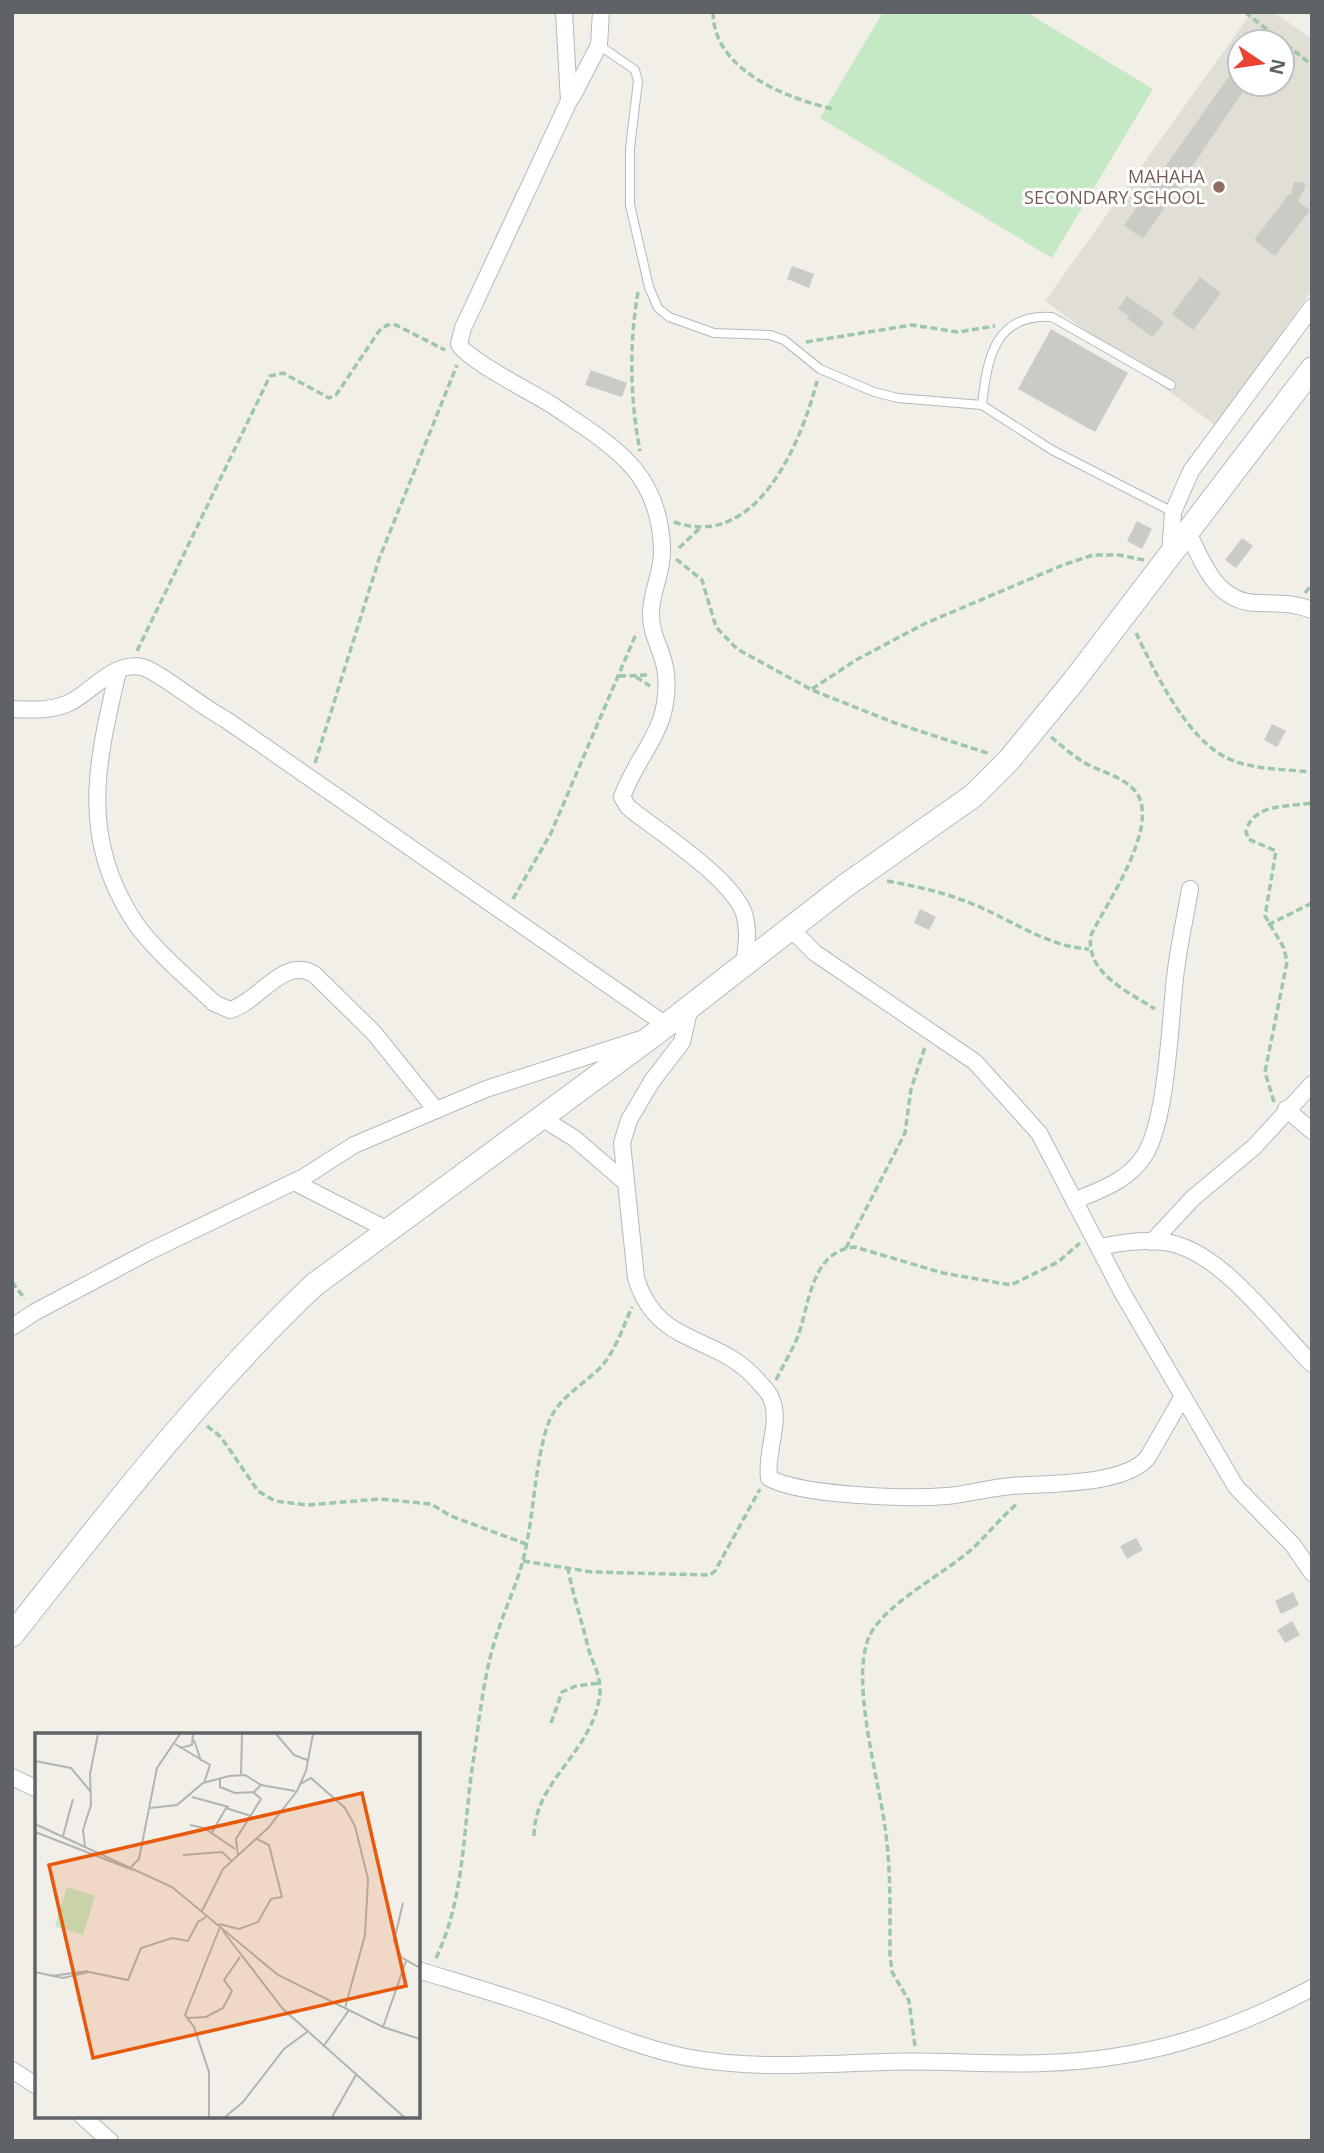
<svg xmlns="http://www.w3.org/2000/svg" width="1324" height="2153" font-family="'Open Sans',sans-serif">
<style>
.education{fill:#e1ded6;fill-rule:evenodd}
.green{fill:#c5e8c5}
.building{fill:#cccac5}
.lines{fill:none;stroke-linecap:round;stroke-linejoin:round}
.service-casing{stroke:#b5b8bc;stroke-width:10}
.minor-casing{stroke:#b5b8bc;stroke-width:18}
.secondary-casing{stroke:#b6babf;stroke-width:25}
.path{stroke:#9cc7a9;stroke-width:3.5;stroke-dasharray:7 3.5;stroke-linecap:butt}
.service{stroke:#fff;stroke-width:8}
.minor{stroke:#fff;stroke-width:16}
.secondary{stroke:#fff;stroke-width:23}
.education-dot{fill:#8d6e63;stroke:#fff;stroke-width:2.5}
.labels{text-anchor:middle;stroke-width:6;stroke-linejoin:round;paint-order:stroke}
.education-label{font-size:18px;fill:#785e54;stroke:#fff;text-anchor:end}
.inset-road{fill:none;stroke:#b3b3b1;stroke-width:2}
.view{fill:#e8590c;fill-opacity:0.15;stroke:#e8590c;stroke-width:3.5}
.inset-edge{fill:none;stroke:#5f6368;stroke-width:3.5}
</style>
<rect width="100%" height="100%" fill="#f1efe8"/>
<!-- education -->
<path class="education" d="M1252,12h22l38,27v251l-97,135 -170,-124zM1240,42h42v42h-42z"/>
<!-- green -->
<path class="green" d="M883,12h143l127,77 -101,169 -232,-140z"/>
<!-- building -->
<g class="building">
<path d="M1240,61v23h8l-105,155 -19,-14z"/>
<path d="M1294,182h8l4,4 -8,15 12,9 -35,46 -21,-16 35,-46 2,2z"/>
<path d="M792,266l22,8 -5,14 -22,-9z"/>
<path d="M1200,277l21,16 -28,37 -21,-16z"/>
<path d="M1127,296l37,26 -11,15 -26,-18 2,-3 -11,-7z"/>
<path d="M1051,329l77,44 -33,59 -77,-43z"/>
<path d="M591,370l36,13 -5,14 -37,-12z"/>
<path d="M1137,521l15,8 -10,20 -15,-8z"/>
<path d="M1242,538l11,8 -17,22 -11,-8z"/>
<path d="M1272,724l14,7 -9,16 -13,-7z"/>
<path d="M920,909l16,8 -7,13 -15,-7z"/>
<path d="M1136,1538l7,12 -16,9 -7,-13z"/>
<path d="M1293,1592l6,13 -18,9 -6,-13z"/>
<path d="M1292,1621l8,14 -15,8 -8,-13z"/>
</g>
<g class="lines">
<defs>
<g id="service">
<path d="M599,45l36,25 3,11 -8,67v57l19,82 9,21 11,9 45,16 56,2 14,5 36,29 54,23 24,6 84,7 70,45 121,62"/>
<path d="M982,405c5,-47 13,-92 70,-88l119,68"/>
</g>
<g id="minor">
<path d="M564,12l5,89 -106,227 -4,16c8,16 74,49 93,61 60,41 108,65 110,145 1,22 -11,41 -11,63 -1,23 13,38 15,61 5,57 -27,76 -44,123l6,10c29,24 109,74 117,110 4,16 1,32 -1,48"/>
<path d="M572,97l27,-52 2,-33"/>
<path d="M1188,532c15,31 28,70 69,71 20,1 35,-1 55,7"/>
<path d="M1170,556l3,-44 18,-41 121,-164"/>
<path d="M118,671c-21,91 -39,163 14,247 19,30 57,61 82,85l16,7c30,-9 53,-54 84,-36l60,59 62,77"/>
<path d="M12,709c20,1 41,2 59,-7 22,-12 44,-41 71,-35 18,5 61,41 83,52l441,306"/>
<path d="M791,929l24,24 160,109 64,71 83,159 114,195 57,58 19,28"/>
<path d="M690,1007l-8,35 -30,39 -23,39 -7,23 14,135c21,70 81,55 122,103 4,5 11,11 13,17 11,24 -6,55 -2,80 33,18 139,21 178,18 22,-2 42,-8 64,-10 34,-3 115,0 137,-29l35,-61"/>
<path d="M1286,1109l26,22"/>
<path d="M540,1117l34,21 51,44"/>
<path d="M294,1182l94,48"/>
<path d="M1074,1201c26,-11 54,-20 70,-45 23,-34 26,-135 31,-178 3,-29 10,-59 15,-89"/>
<path d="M1152,1242l41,-44 61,-51 58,-63"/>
<path d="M1099,1247c21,-4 43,-8 65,-5 55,6 110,84 148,122"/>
<path d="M12,1327l23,-15 113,-60 156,-75 50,-32 132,-56 155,-50"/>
<path d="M12,1777l25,12"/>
<path d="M418,1970c49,15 99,29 146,47 40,15 79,31 121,40 67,13 133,7 200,5 53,-2 106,3 159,1 100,-3 181,-29 268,-75"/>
<path d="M12,2070l25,16"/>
<path d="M82,2116l28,25"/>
</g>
<path id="secondary" d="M12,1635c96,-121 190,-244 302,-350l341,-251 190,-148 128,-90 36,-36 64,-78 239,-313"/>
</defs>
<!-- service casing -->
<use href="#service" class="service-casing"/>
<!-- minor casing -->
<use href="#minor" class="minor-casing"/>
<!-- secondary casing -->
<use href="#secondary" class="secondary-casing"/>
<!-- path -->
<g class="path">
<path d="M713,12c0,58 73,86 120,97"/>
<path d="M1245,12l67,53"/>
<path d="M638,292c-9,51 -8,108 2,159"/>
<path d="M806,342l106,-17 46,7 37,-6"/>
<path d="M674,522c83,29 127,-79 143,-141"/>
<path d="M679,548l21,-20"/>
<path d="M676,559l26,21 14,47 21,22 75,41 83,33 95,31"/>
<path d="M1305,593l7,-9"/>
<path d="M1136,633c19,39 50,105 91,125 25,12 57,11 85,14"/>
<path d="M137,651l133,-275 13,-3 46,25 7,-3 43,-64 8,-6h9l49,25"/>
<path d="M619,676l31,-1"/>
<path d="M636,677l14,9"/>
<path d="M812,689l44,-29 68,-36 139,-59 30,-10h26l25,5"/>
<path d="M1051,737c11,9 22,19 34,26 16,9 39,14 51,29 25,34 -30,112 -45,143 -6,38 36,56 64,74"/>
<path d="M315,763l64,-204 78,-194"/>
<path d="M887,881c28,5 56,11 83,22 39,15 77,44 119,46"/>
<path d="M513,899l38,-66 85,-199"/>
<path d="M1268,925l44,-22"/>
<path d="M1274,1102l-9,-30 22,-110 -3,-14 -19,-32 11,-65 -28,-12 -2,-8c8,-28 41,-24 66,-28"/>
<path d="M846,1248l59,-115 6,-44 14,-42"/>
<path d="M12,1282l13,17"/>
<path d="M776,1380c7,-15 16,-29 22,-44 12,-33 13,-85 57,-89l88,26 68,12 47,-23 22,-19"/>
<path d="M207,1426l14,11 37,54 17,10 32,4 73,-6 51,5 20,12 75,28"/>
<path d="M523,1561l69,11 118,3 5,-4 45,-82"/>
<path d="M551,1723l11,-31 14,-6 23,-3"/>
<path d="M534,1836c0,-56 60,-84 66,-143 1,-19 -8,-30 -12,-46 -6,-26 -15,-51 -20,-78"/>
<path d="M436,1958c30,-62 27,-135 38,-202 6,-41 10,-85 24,-125 8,-25 20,-49 26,-75 10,-42 10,-84 22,-126 9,-31 32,-41 54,-62 15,-16 23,-41 32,-61"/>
<path d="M915,2046l-6,-45 -17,-29 -2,-17c0,-42 1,-86 -5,-128 -6,-47 -37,-153 -14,-194 18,-32 75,-60 102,-85 16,-15 28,-31 45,-45"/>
</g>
<!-- service -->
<use href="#service" class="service"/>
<!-- minor -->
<use href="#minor" class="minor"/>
<!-- secondary -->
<use href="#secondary" class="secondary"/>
</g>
<!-- markers -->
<circle class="education-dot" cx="1219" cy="187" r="7"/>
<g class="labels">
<!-- education labels -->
<g class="education-label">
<text x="1205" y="183">MAHAHA<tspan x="1205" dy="21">SECONDARY SCHOOL</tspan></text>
</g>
</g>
<!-- overview -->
<g transform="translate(35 1733)">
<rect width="385" height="385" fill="#f1efe8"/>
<path d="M32,154l28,9 -12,39 -28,-9z" fill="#c5e8c5"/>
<path class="inset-road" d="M241,1l18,21 13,5M159,7l7,21M140,11l35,21 -6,18M145,15l12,-3 1,-11M0,28l36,7 20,24M206,41l1,-40M185,46v8l15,6 19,-1 7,-7 34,6M264,52l12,-7 34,30 10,18 13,53 -3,56 -20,73M157,64l37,10M115,75l27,-3 26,-22 26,-7 16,-1 16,10M0,91l137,63 106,88 105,52 37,12M155,92l14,3 31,21M0,99l98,38M176,101l15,-26 25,8M28,103l10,-37M50,113l-2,-16 8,-25 -1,-31 8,-40M148,122l39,-3 10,9M203,123l-2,-17 25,-40 -8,-7M96,134l8,-8 18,-91 23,-34M368,170l-9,38 7,16 19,11M167,178l21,-42 45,-41 29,-37 9,-20 7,-37M184,191l20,5 19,-7 13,-23 11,-2 -13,-52 -12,-6M188,198l60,78 121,108M0,239l28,6 26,-6 39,8 13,-32 31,-10 16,3 10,-19 8,-5M16,243l37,-5M152,285l19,-1 17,-9 9,-17 -8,-11 16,-23M348,294l23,-66M288,314l26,-37M174,384v-45l-15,-45 -9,-12 35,-88M190,384l18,-15 41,-53 23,-17M297,384l25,-44"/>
<path class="view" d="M327,60l44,193 -313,72 -44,-193z"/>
<rect width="385" height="385" class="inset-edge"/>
</g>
<!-- border -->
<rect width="1324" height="2153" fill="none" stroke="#5f6368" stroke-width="28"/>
<!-- north arrow -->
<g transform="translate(1261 63) rotate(103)"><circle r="33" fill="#ffffff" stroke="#bfc1c3" stroke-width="2"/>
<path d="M0-5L12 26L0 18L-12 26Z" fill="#ea4335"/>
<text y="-10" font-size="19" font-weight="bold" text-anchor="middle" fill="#5f6368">N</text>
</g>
</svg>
